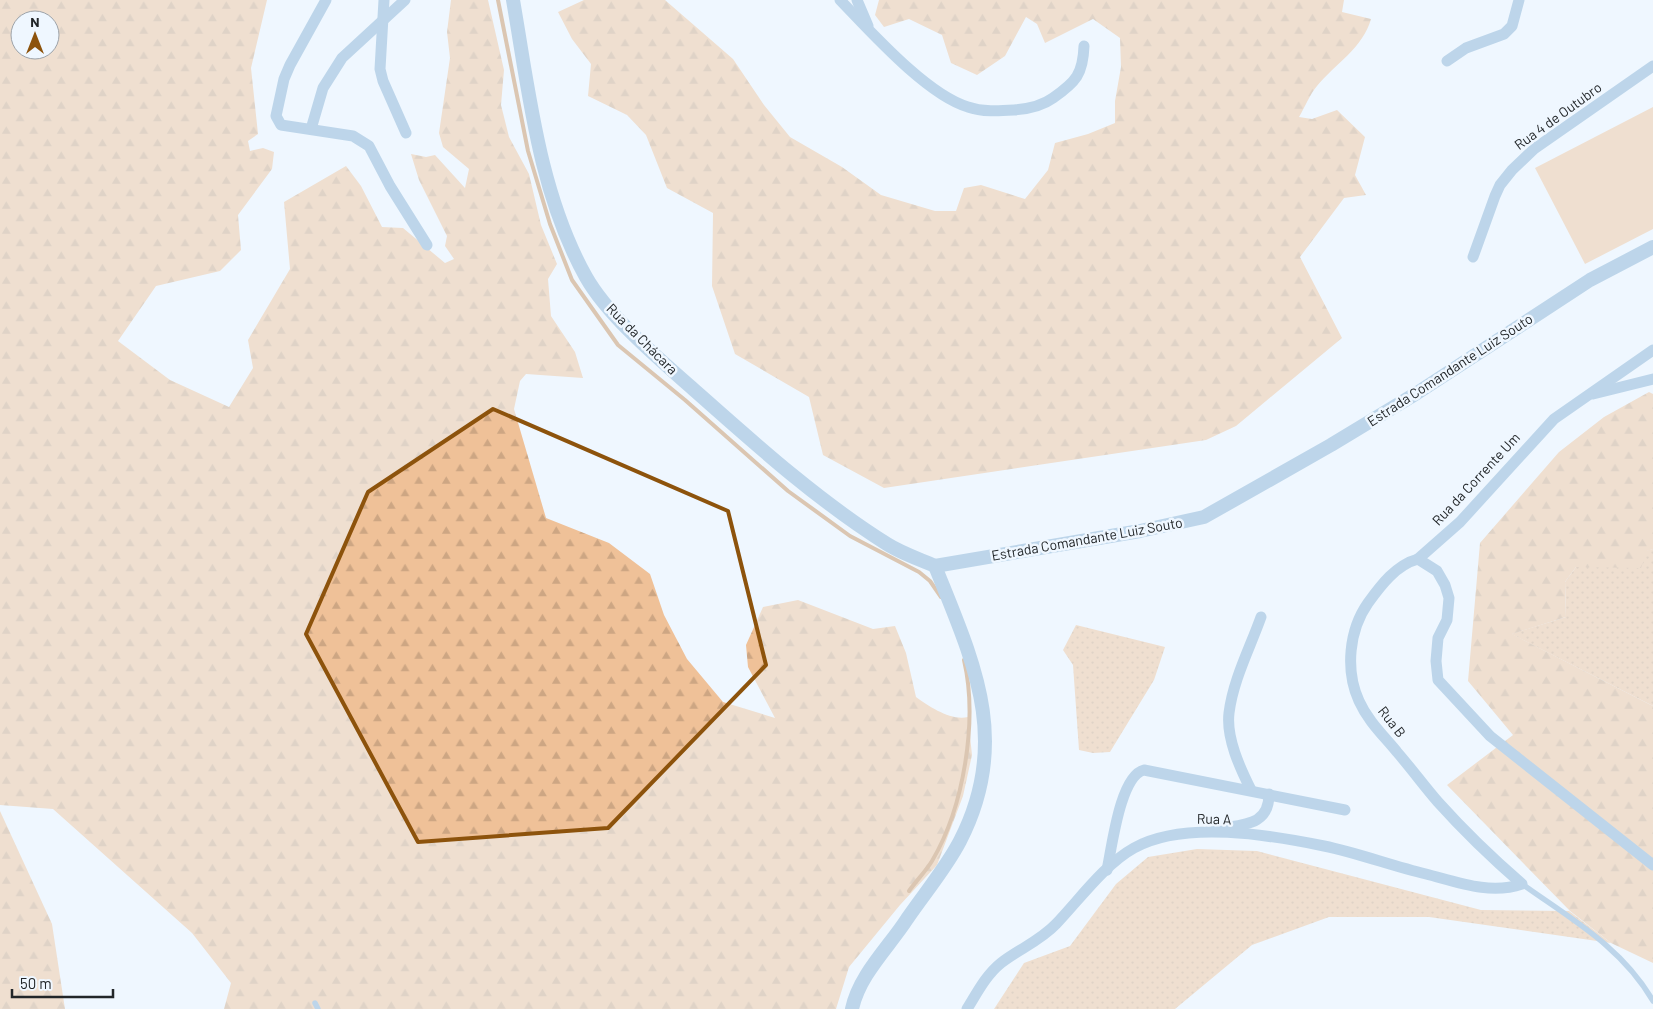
<svg xmlns="http://www.w3.org/2000/svg" width="1653" height="1009" font-family="Barlow,sans-serif">
<style>
.grass{fill:url(#grass-dots)}
.forest{fill:url(#forest-firs);fill-rule:evenodd}
.pitch{fill:#efc198}
.lines{fill:none;stroke-linecap:round;stroke-linejoin:round}
.stream{stroke:#c38b55;stroke-width:4}
.service{stroke:#82acd1;stroke-width:5.5}
.minor{stroke:#82acd1;stroke-width:11}
.tertiary{stroke:#82acd1;stroke-width:14}
.marked{fill:none;stroke:#8d530c;stroke-width:4;stroke-linejoin:round}
.labels{text-anchor:middle;stroke-width:5;stroke-linejoin:round;paint-order:stroke}
.street-label{font-size:14px;fill:#222629;stroke:#eff7ff}
</style>
<defs>
<pattern id="grass-dots" width="8" height="8" patternUnits="userSpaceOnUse" patternTransform="scale(1.25)"><rect width="8" height="8" fill="#efc198"/><path d="M2 2h.1M6 6h.1" fill="none" stroke="#cda683" stroke-width="1.8" stroke-linecap="round"/></pattern>
<pattern id="forest-firs" width="22" height="20" patternUnits="userSpaceOnUse" patternTransform="scale(1.25)"><rect width="22" height="20" fill="#efc198"/><path d="M5 1l3.5 6h-7zM16 11l3.5 6h-7z" fill="#cda683"/></pattern>
</defs>
<rect width="100%" height="100%" fill="#eff7ff"/>
<!-- grass -->
<g class="grass">
<path d="M1653,549v157l-142,-72 55,-17 -1,-35 11,-15z"/>
<path d="M1076,625l89,22 -11,33 -44,72 -17,1 -14,-3 -6,-85 -10,-15z"/>
<path d="M1197,849l60,2 224,59 88,1 42,32 -182,-26h-100l-77,28 -77,64h-181l30,-46 46,-17 46,-62 32,-27z"/>
</g>
<!-- forest -->
<g class="forest">
<path d="M0,0h267l-16,68 7,66 -10,7 2,10 13,-3 11,4 -2,17 -34,46 3,35 -21,21 -64,15 -38,55 52,39 59,27 24,-39 -5,-28 42,-71 -6,-67 62,-36 15,20 21,41 21,1 42,35 9,-4 -9,-13 2,-10 -28,-56 -8,-26 15,3 9,-2 30,33 4,-19 -26,-22 -4,-14 11,-75 -3,-26 4,-32h37l16,70 -3,35 8,32 20,37 12,51 16,39 -9,15 3,37 24,36 8,26 -57,-4 -6,7 -6,28 32,109 63,25 41,31 14,41 23,44 36,43 52,16 -27,-51 -2,-22 17,-38 35,-7 75,29 22,-3 11,27 10,44c14,10 35,24 52,20l4,38 -9,41 -26,69 -37,40 -51,62 -13,42h-612l7,-26 -39,-50 -139,-124 -53,-4zM20,20h30v30h-30z"/>
<path d="M584,0h81l68,59 31,46 26,32 52,30 39,28 54,16h21l8,-23 17,-3 44,14 23,-29 7,-27 33,-9 27,-11v-22l6,-34 -1,-29 -27,-19 -48,24 -8,-19 -11,-7 -21,39 -28,19 -26,-12 -9,-28 -33,-16 -25,8 -9,-12 4,-15h465l-2,12 29,7c-8,29 -36,45 -54,67 -7,8 -12,21 -18,31l13,2 25,-9 28,27 -10,38 11,20 -22,3 -44,59 42,81 -106,88 -30,14 -322,48 -61,-33 -14,-58 -74,-43 -23,-68 1,-73 -46,-25 -21,-53 -19,-20 -39,-19 3,-32 -19,-25 -14,-27z"/>
<path d="M1649,392l4,2v155l-6,2 -6,17 -65,-1 -11,15 1,35 -54,17 141,72v257l-42,-20 -41,-32 -123,-126 66,-50 -45,-54 12,-138 79,-91 45,-35z"/>
<path d="M0,811l52,113 13,85h-65z"/>
</g>
<!-- pitch -->
<path class="pitch" d="M1653,107v122l-68,35 -50,-96z"/>
<g class="lines">
<!-- stream -->
<g class="stream">
<path d="M498,0l30,151 22,73 22,56 46,65 67,55 103,91 62,45 69,36 11,9 11,16"/>
<path d="M909,891c7,-10 17,-20 23,-30 32,-54 46,-141 32,-201"/>
</g>
<!-- service -->
<g class="service">
<path d="M1522,884c49,35 100,63 131,117"/>
<path d="M315,1003l3,6"/>
</g>
<!-- minor -->
<g class="minor">
<path d="M326,0l-36,65 -6,14 -8,37 5,9 72,11 16,10 21,40 37,59"/>
<path d="M384,0l-4,69 3,12 23,52"/>
<path d="M840,0c31,32 87,95 128,107 14,5 31,4 46,3 13,-1 28,-4 39,-12 23,-16 30,-24 31,-52"/>
<path d="M857,0l11,26"/>
<path d="M1447,61l19,-13 38,-14 8,-8 7,-26"/>
<path d="M311,129l12,-41 19,-30 63,-58"/>
<path d="M1473,257l22,-61 5,-11 12,-15 22,-21 119,-83"/>
<path d="M1653,350l-99,69 -94,103 -42,37 19,12 8,14 4,13 -2,22 -9,18 -2,23 2,19 52,56 163,129"/>
<path d="M1593,394l60,-15"/>
<path d="M1251,790c-11,-22 -25,-52 -22,-77 4,-33 21,-65 32,-96"/>
<path d="M1216,829c26,-5 53,-2 53,-35"/>
<path d="M1107,870c5,-23 13,-94 37,-100l201,40"/>
<path d="M967,1009c10,-16 19,-34 34,-46 18,-14 39,-22 55,-39 23,-24 49,-60 78,-76 50,-28 136,-13 190,-2 34,7 68,20 102,28 31,8 64,21 96,10 -30,-26 -58,-53 -84,-82 -14,-16 -27,-34 -41,-50 -14,-17 -29,-31 -38,-51 -14,-31 -10,-71 9,-98 13,-18 28,-38 50,-44"/>
</g>
<!-- tertiary -->
<g class="tertiary">
<path d="M513,0c16,92 26,193 73,277 22,39 72,81 106,111 62,55 125,112 195,156 14,9 32,15 48,22"/>
<path d="M935,566l205,-35 64,-14 127,-72 86,-52 173,-113 63,-33"/>
<path d="M852,1009c7,-34 37,-62 55,-90 17,-25 39,-51 53,-78 52,-101 13,-180 -25,-275"/>
</g>
</g>
<!-- marked area -->
<path d="M0 0H1653V1009H0ZM493,409l235,102 38,154 -158,163 -190,14 -112,-208 62,-142z" fill="#eff7ff" fill-opacity=".55" fill-rule="evenodd"/>
<path class="marked" d="M493,409l235,102 38,154 -158,163 -190,14 -112,-208 62,-142z"/>
<g class="labels">
<!-- street labels -->
<g class="street-label">
<text transform="translate(1558 116) rotate(-36)" y="5">Rua 4 de Outubro</text>
<text transform="translate(642 339) rotate(45)" y="5">Rua da Chácara</text>
<text transform="translate(1450 370) rotate(-33)" y="5">Estrada Comandante Luiz Souto</text>
<text transform="translate(1476 479) rotate(-47)" y="5">Rua da Corrente Um</text>
<text transform="translate(1087 539) rotate(-10)" y="5">Estrada Comandante Luiz Souto</text>
<text transform="translate(1392 722) rotate(52)" y="5">Rua B</text>
<text transform="translate(1214 819) rotate(1)" y="5">Rua A</text>
</g>
</g>
<!-- north arrow -->
<g transform="translate(35 35)"><circle r="24" fill="#eff7ff" stroke="#9da3a9"/>
<path d="M0-4L9 19L0 12L-9 19Z" fill="#8d530c"/>
<text y="-8" font-size="14" font-weight="bold" text-anchor="middle" fill="#222629">N</text>
</g>
<!-- scale -->
<path d="M12 989v8h101v-8" fill="none" stroke="#222629" stroke-width="2.5"/>
<text x="20" y="989" font-size="15" fill="#222629" stroke="#eff7ff" stroke-width="4" paint-order="stroke">50 m</text>
</svg>
